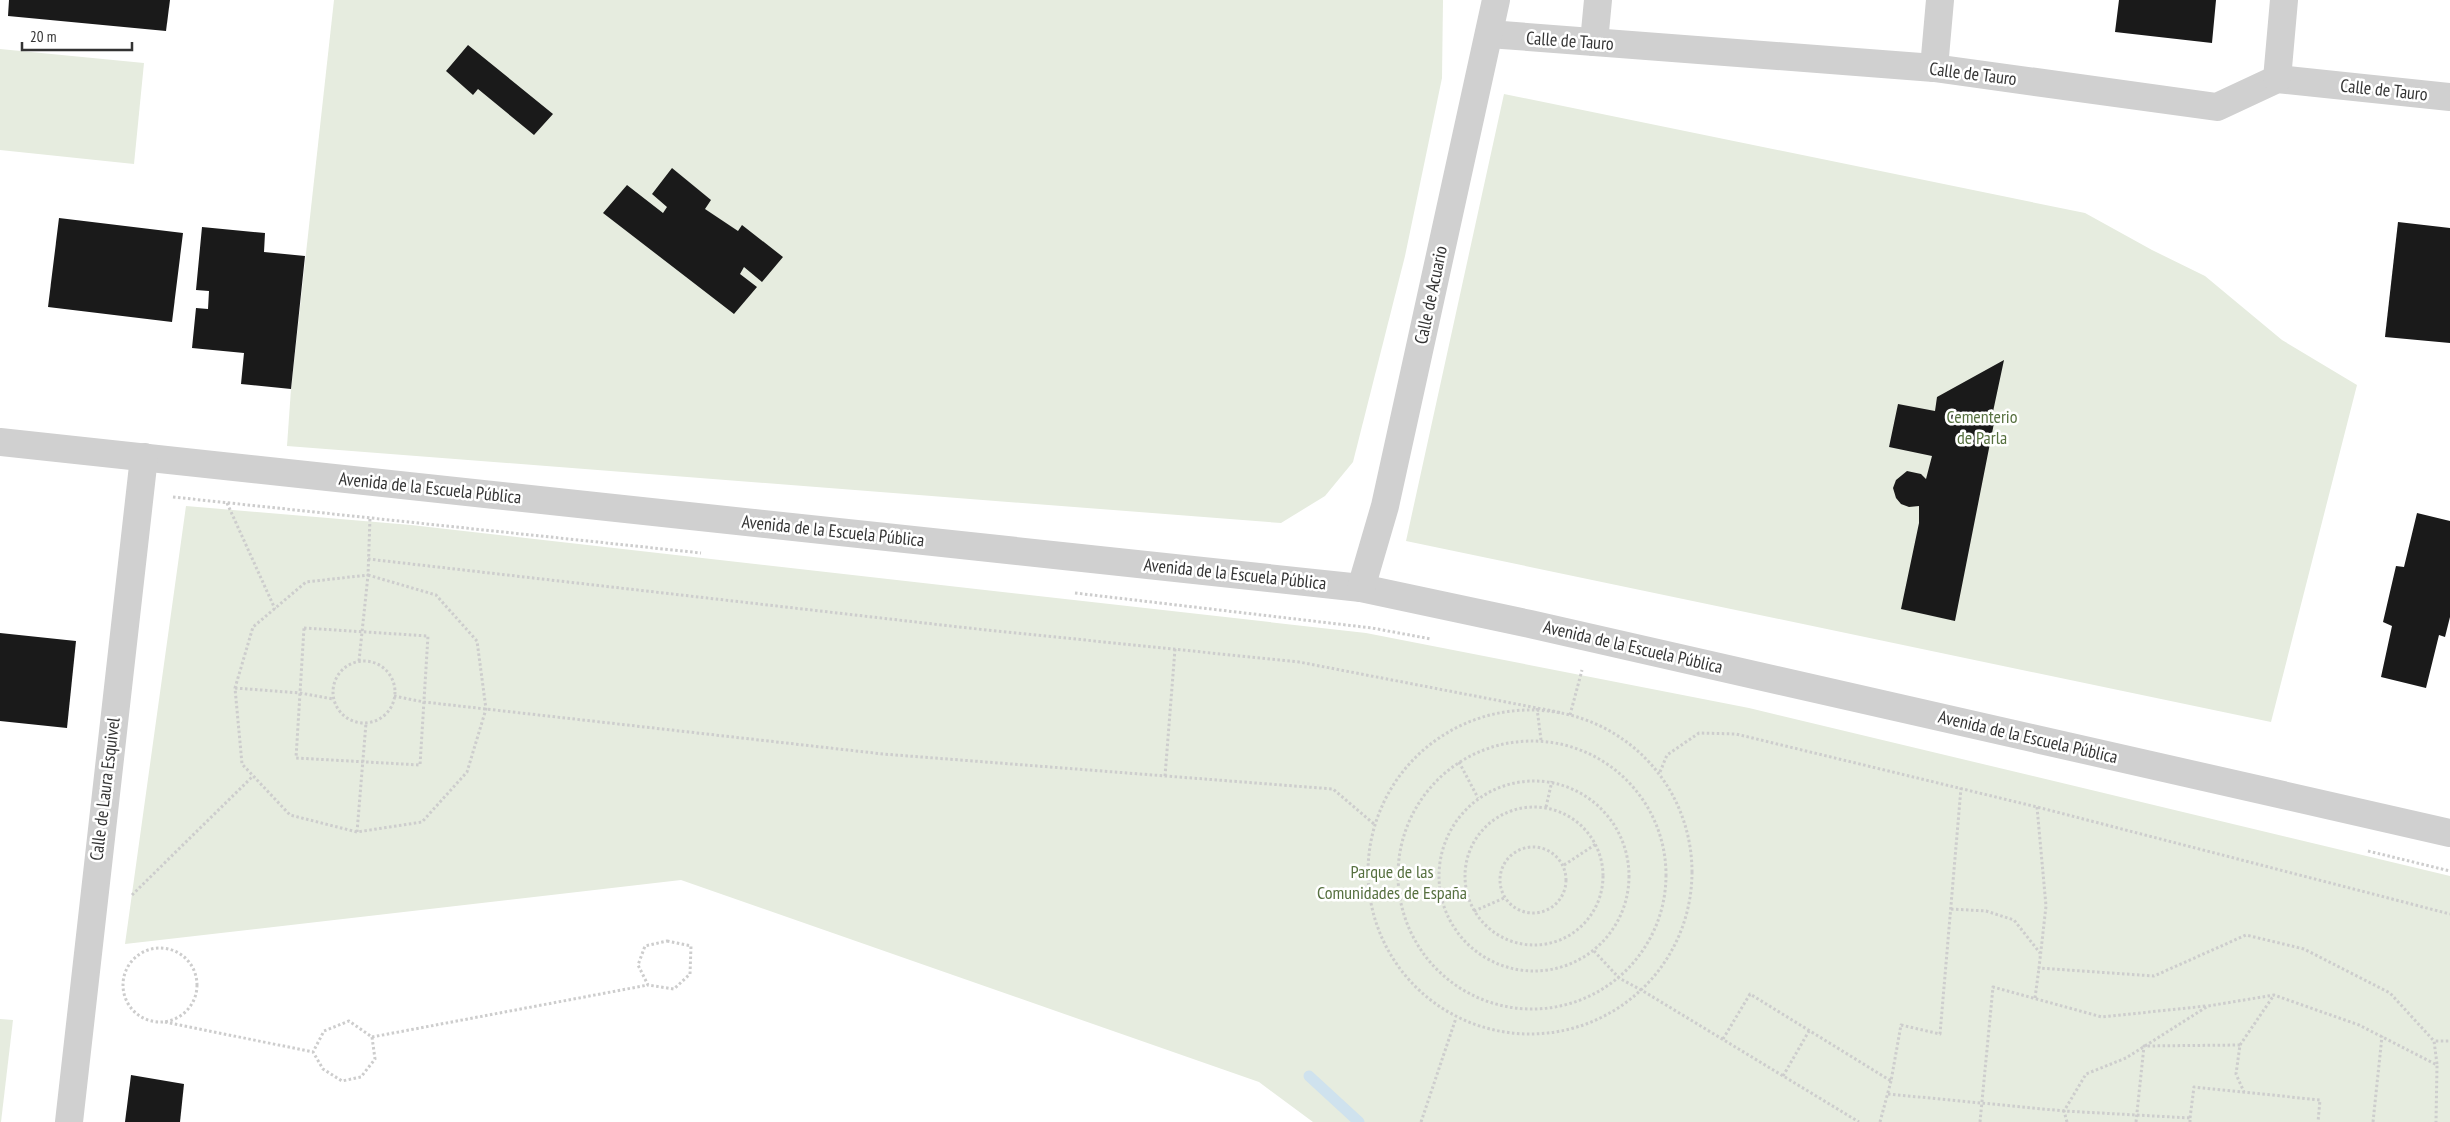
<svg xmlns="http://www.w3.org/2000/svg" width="2450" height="1122" font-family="'PT Sans Narrow',sans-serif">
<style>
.green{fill:#e6ecdf}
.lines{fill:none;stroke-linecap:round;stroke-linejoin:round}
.stream{stroke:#cfe2ee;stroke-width:11}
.building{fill:#1a1a1a}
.path{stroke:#cdcdcd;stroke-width:3;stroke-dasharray:2.5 2.5;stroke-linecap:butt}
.minor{stroke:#d0d0d0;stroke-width:28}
.labels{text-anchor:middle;stroke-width:5;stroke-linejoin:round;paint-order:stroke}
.street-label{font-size:18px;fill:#333;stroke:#fff}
.park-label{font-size:18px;fill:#56703f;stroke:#fff}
</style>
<rect width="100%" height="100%" fill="#fff"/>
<!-- green -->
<g class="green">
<path d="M334,0h1109l-1,78 -37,178 -52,206 -28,34 -44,27 -994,-77 4,-57z"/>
<path d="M0,49l144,14 -10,101 -134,-14z"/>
<path d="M1504,94l581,119 67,37 53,26 77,64 75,45 -86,337 -865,-181z"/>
<path d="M186,506l225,19 955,108 383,75 701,168v246h-1137l-54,-40 -578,-202 -556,64z"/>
<path d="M0,1019l13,1 -12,102h-1z"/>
</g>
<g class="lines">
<!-- stream -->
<path class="stream" d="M1309,1076l50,46"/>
</g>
<!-- building -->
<g class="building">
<path d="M9,0h161l-4,31 -158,-15z"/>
<path d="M2119,0h97l-4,43 -97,-11z"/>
<path d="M468,45l85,69 -19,21 -56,-46 -5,6 -27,-24z"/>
<path d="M672,168l39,32 -6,9 33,22 4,-6 41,32 -21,25 -18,-15 -4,7 17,13 -23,27 -131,-101 24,-28 36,28 4,-6 -15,-13z"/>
<path d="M59,218l124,15 -11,89 -124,-15z"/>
<path d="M2398,222l52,6v115l-65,-6z"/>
<path d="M202,227l63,6 -1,19 41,4 -14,133 -50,-5 3,-31 -52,-5 4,-40 12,1 1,-18 -13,-1z"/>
<path d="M2004,360l-13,61 3,2 -39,198 -54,-12 18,-86v-17l-10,1 -8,-3 -5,-6 -3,-10 3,-8 11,-9 14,3 5,5 6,-23 -43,-9 9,-43 37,7 2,-14z"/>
<path d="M2417,513l33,8v96l-5,20 -6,-2 -13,53 -45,-11 11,-51 -9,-4 13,-56 8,1z"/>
<path d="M0,633l76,8 -9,87 -67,-7z"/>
<path d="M131,1075l53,9 -4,38h-55z"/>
</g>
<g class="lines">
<!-- path -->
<g class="path">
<path d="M173,497l528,56"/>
<path d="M227,503l48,106"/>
<path d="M368,559l600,69 331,34 264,51"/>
<path d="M368,575l68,20 41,46 9,68 -19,63 -45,50 -65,10 -67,-17 -48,-51 -7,-76 18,-61 53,-45z"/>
<path d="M1075,593l297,35 59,11"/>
<path d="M304,628l124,8 -8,129 -124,-7z"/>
<path d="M359,661l9,-86 2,-57"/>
<circle cx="364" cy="692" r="31"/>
<path d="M235,688l65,5 33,6"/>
<path d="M394,696l30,6 459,52 450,35 41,35"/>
<path d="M1537,708l4,32"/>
<circle cx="1530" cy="872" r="162"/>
<path d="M1570,715l12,-45"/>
<circle cx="1532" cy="875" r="134"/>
<path d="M1459,762l19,36"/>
<path d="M1660,772l7,-17 32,-22 37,1 301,73 413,107"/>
<path d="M1165,776l10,-127"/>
<circle cx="1534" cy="876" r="95"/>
<circle cx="1534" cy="876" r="69"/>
<path d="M1546,807l6,-26"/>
<path d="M2037,807l9,99 -7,62 115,8 92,-41 58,14 86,44 44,48"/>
<path d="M357,832l9,-109"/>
<circle cx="1533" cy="880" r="33"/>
<path d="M2368,851l82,20"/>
<path d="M1564,865l32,-21"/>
<path d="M132,895l121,-119"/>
<path d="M1951,909l35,2 28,9 26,33"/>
<path d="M1474,911l30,-13"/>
<path d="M667,941l24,5 -1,28 -16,15 -26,-4 -10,-20 7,-19z"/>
<circle cx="160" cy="985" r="37"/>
<path d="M1594,951l25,27 24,13 216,131"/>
<path d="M2035,998l4,-30"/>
<path d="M165,1022l148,30 10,17 19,12 19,-4 14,-18 -3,-22 -23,-16 -25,10 -11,21"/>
<path d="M372,1037l276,-52"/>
<path d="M1723,1039l27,-45 141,87 10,-56 39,9 21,-246"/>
<path d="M2240,1045l34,-50"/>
<path d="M2437,1064l-3,-23h16"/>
<path d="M1783,1076l26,-45"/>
<path d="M1888,1094l176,17 126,7v4"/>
<path d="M2190,1118l4,-31 126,13 -2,22"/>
<path d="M1421,1122l35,-104"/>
<path d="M1880,1122l11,-41"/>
<path d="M1980,1122l13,-135 109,30 104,-11"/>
<path d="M2067,1122l-3,-11 22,-37 40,-16 82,-52 66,-11 85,30 78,40 -1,57"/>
<path d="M2136,1122l8,-76 96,-1 -4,29 8,18"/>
<path d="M2373,1122l9,-86"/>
</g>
<!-- minor -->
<g class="minor">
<path d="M1489,34l445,34 283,39 60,-28 173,18"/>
<path d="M1594,42l4,-42"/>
<path d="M1934,68l6,-68"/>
<path d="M2277,79l7,-79"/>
<path d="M0,442l1361,146 169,36 920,209"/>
<path d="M1361,588l24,-82 111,-506"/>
<path d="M69,1122l75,-665"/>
</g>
</g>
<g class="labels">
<!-- street labels -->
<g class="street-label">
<text transform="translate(1570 41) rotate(4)" y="6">Calle de Tauro</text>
<text transform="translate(1973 74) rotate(7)" y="6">Calle de Tauro</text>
<text transform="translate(2384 90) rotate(6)" y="6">Calle de Tauro</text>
<text transform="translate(1431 295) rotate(-78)" y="6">Calle de Acuario</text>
<text transform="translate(430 488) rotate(6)" y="6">Avenida de la Escuela Pública</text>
<text transform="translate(833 531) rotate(6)" y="6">Avenida de la Escuela Pública</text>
<text transform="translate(1235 574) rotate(6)" y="6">Avenida de la Escuela Pública</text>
<text transform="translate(1633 647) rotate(13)" y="6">Avenida de la Escuela Pública</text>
<text transform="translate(2028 737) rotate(13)" y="6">Avenida de la Escuela Pública</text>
<text transform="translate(105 789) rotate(-83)" y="6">Calle de Laura Esquivel</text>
</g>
<!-- park labels -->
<g class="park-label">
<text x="1982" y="423">Cementerio<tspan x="1982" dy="21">de Parla</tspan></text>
<text x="1392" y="878">Parque de las<tspan x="1392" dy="21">Comunidades de España</tspan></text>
</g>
</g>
<!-- scale -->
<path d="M22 42v8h110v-8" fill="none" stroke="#333333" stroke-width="2.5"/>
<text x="30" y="42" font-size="15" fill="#333333" stroke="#ffffff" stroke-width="4" paint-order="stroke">20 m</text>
</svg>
